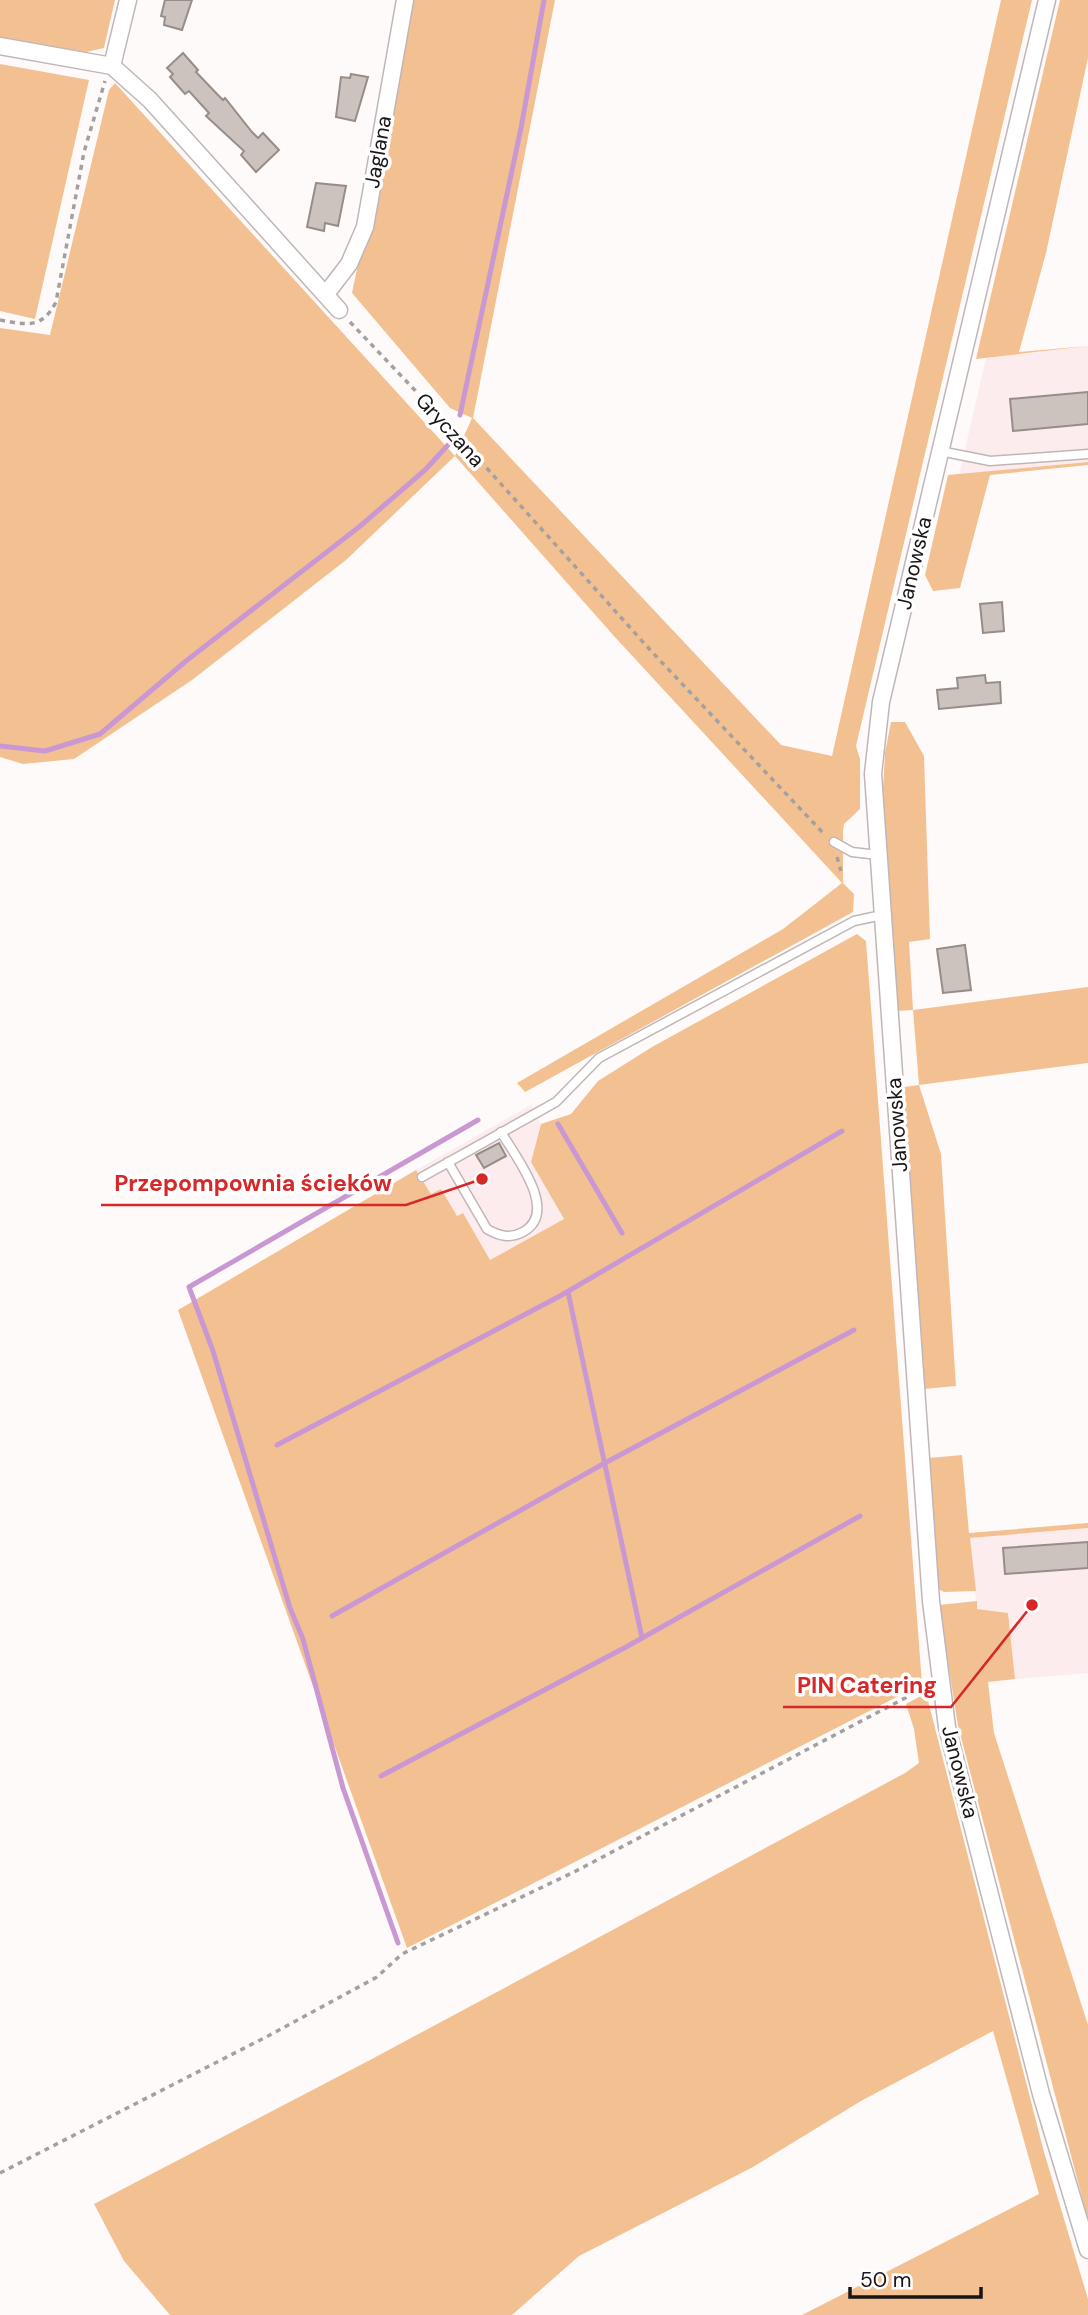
<svg xmlns="http://www.w3.org/2000/svg" width="1088" height="2315" font-family="'DM Sans',sans-serif">
<style>
.built{fill:#fdeced}
.green{fill:#f3c191}
.lines{fill:none;stroke-linecap:round;stroke-linejoin:round}
.stream{stroke:#c998d3;stroke-width:5}
.building{fill:#ccc2be;stroke:#968d89;stroke-width:2}
.lane-casing{stroke:#c1b6b7;stroke-width:11}
.street-casing{stroke:#c1b6b7;stroke-width:19}
.path{stroke:#a4a0a0;stroke-width:3.5;stroke-dasharray:5 5;stroke-linecap:butt}
.lane{stroke:#fff;stroke-width:8}
.street{stroke:#fff;stroke-width:16}
.labels{text-anchor:middle;stroke-width:7;stroke-linejoin:round;paint-order:stroke}
.street-label{font-size:21px;fill:#191516;stroke:#fff}
.leader{fill:none;stroke:#d62828;stroke-width:2.5}
.callout-dot{fill:#d62828;stroke:#fff;stroke-width:2.5}
.callout-label{font-size:23px;text-anchor:middle;font-weight:bold;fill:#d62828;stroke:#fff;stroke-width:7;stroke-linejoin:round;paint-order:stroke}
</style>
<rect width="100%" height="100%" fill="#fefafa"/>
<!-- built -->
<g class="built">
<path d="M1088,346v116l-129,13 27,-117z"/>
<path d="M531,1105l10,19 -10,38 33,57 -74,41 -27,-46 -5,2 -27,-21 -15,-25z"/>
<path d="M1088,1528v145l-73,6 -7,-66 -31,-4 -8,-71z"/>
</g>
<!-- green -->
<g class="green">
<path d="M0,0h115l-11,48 -18,4 -86,-13z"/>
<path d="M413,0h142l-82,418 308,327 51,11 169,-756h31l-176,746 4,13v50l-16,15 -1,8v51l11,11 -1,18 -328,180 -8,-9 266,-154 59,-46 -229,-248 -158,-179 -109,104 -154,120 -118,79 -51,5 -23,-7v-429l50,7 59,-245 6,-7 340,373 17,-38 -22,-10 -98,-115z"/>
<path d="M1060,0h28v58l-42,195 -27,99 69,-6 -112,13z"/>
<path d="M0,64l89,16 -54,239 -35,-8z"/>
<path d="M1088,462v3l-98,10 -30,113 -27,3 -8,-16 23,-100z"/>
<path d="M891,722h14l19,34 6,183 -21,3 4,68 175,-23v76l-169,22 22,69 15,232 -32,3 -20,-302 15,-2 -6,-75 -16,1 -15,-203 3,-55z"/>
<path d="M857,934l9,7 56,743 -515,264 -229,-638 238,-140 15,24 10,-5 16,27 6,-3 27,47 74,-41 -33,-57 10,-38 30,-10 27,-33 54,-34z"/>
<path d="M962,1455l7,78 119,-10v5l-118,10 6,53 -32,1 -6,-3 -9,-131z"/>
<path d="M977,1601v8l31,4 7,66 -27,3 6,51 94,292v195l-130,-494 -19,-121z"/>
<path d="M926,1693l118,459 44,147v16h-286l237,-121 -46,-163 -132,70 -108,66 -174,89 -67,59h-342l-46,-54 -30,-57 276,-144 535,-287 14,-10 -5,-34 -8,-25z"/>
</g>
<g class="lines">
<!-- stream -->
<g class="stream">
<path d="M460,415l61,-287 23,-128"/>
<path d="M0,746l45,5 55,-17 86,-73 173,-134 66,-57 23,-25"/>
<path d="M558,1124l64,109"/>
<path d="M568,1292l74,346"/>
<path d="M277,1445l283,-149 282,-165"/>
<path d="M332,1616l271,-152 251,-134"/>
<path d="M381,1776l245,-129 234,-131"/>
<path d="M398,1943l-55,-155 -40,-149 -13,-31 -77,-257 -24,-64 289,-167"/>
</g>
</g>
<!-- building -->
<g class="building">
<path d="M165,0h27l-10,30 -18,-5 1,-8 -4,-1z"/>
<path d="M183,53l15,17 -2,2 21,22 6,6 2,-2 27,34 6,6 5,-5 16,17 -23,22 -15,-17 3,-4 -38,-35 3,-3 -20,-22 -4,3 -15,-17 3,-3 -6,-6z"/>
<path d="M351,74l17,3 -13,44 -19,-4 5,-40 9,1z"/>
<path d="M316,183l30,3 -8,40 -13,-3 -1,8 -17,-4z"/>
<path d="M1088,392v32l-75,7 -3,-32z"/>
<path d="M1002,602l2,29 -21,2 -3,-29z"/>
<path d="M985,675l1,8 14,-1 1,21 -62,6 -2,-19 21,-2 -1,-10z"/>
<path d="M965,945l6,45 -28,3 -6,-44z"/>
<path d="M499,1143l7,13 -22,12 -8,-13z"/>
<path d="M1088,1542v26l-83,6 -2,-26z"/>
</g>
<g class="lines">
<defs>
<g id="lane">
<path d="M940,451l50,10 98,-7"/>
<path d="M834,842l18,10 26,3"/>
<path d="M448,1162l39,67c12,7 23,10 36,3 37,-20 -8,-76 -22,-100"/>
<path d="M422,1177l134,-75 43,-44 255,-137 28,-6"/>
</g>
<g id="street">
<path d="M1047,0l-166,702 -8,72 58,827 16,126 94,367 47,156"/>
<path d="M0,46l112,20 38,34 189,210"/>
<path d="M112,66l16,-66"/>
<path d="M326,294l23,-30 16,-37 40,-227"/>
</g>
</defs>
<!-- lane casing -->
<use href="#lane" class="lane-casing"/>
<!-- street casing -->
<use href="#street" class="street-casing"/>
<!-- path -->
<g class="path">
<path d="M0,320c27,5 42,9 56,-18l28,-150 21,-71"/>
<path d="M350,322l98,103 204,227 173,183"/>
<path d="M837,857l4,14"/>
<path d="M0,2173l268,-137 109,-59 25,-23 172,-82 352,-185"/>
</g>
<!-- lane -->
<use href="#lane" class="lane"/>
<!-- street -->
<use href="#street" class="street"/>
</g>
<g class="labels">
<!-- street labels -->
<g class="street-label">
<text transform="translate(378 152) rotate(-80)" y="7">Jaglana</text>
<text transform="translate(450 430) rotate(48)" y="7">Gryczana</text>
<text transform="translate(914 563) rotate(-77)" y="7">Janowska</text>
<text transform="translate(897 1125) rotate(-94)" y="7">Janowska</text>
<text transform="translate(960 1772) rotate(76)" y="7">Janowska</text>
</g>
</g>
<!-- callouts -->
<path class="leader" d="M482 1179L406 1205H101M1032 1605L951 1707H783"/>
<g class="callout-dot">
<circle cx="482" cy="1179" r="7"/>
<circle cx="1032" cy="1605" r="7"/>
</g>
<g class="callout-label">
<text x="253" y="1191">Przepompownia ścieków</text>
<text x="867" y="1693">PIN Catering</text>
</g>
<!-- scale -->
<path d="M850 2287v10h131v-10" fill="none" stroke="#191516" stroke-width="3.5"/>
<text x="860" y="2287" font-size="21" fill="#191516" stroke="#ffffff" stroke-width="5" paint-order="stroke">50 m</text>
</svg>
